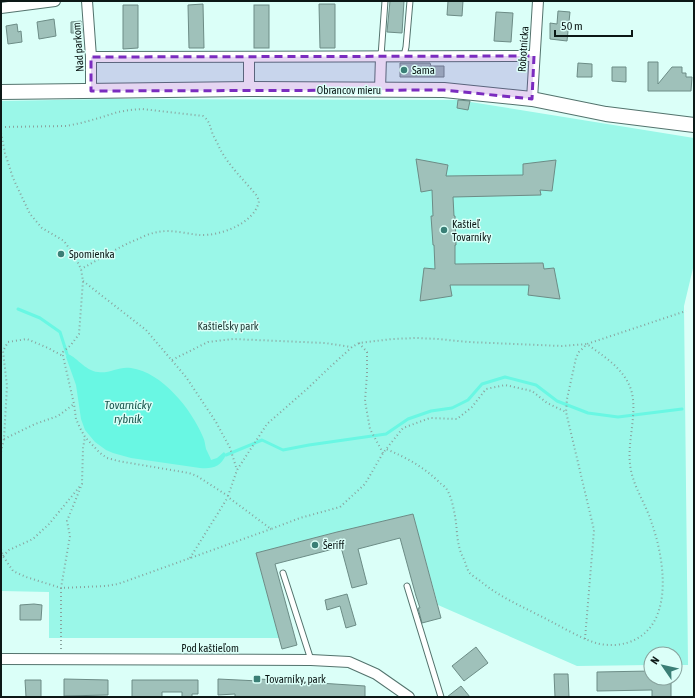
<svg xmlns="http://www.w3.org/2000/svg" width="695" height="698" font-family="'Asap Condensed',sans-serif">
<style>
.green{fill:#9af7e8}
.water{fill:#69f7e3}
.lines{fill:none;stroke-linecap:round;stroke-linejoin:round}
.stream{stroke:#69f7e3;stroke-width:3}
.building{fill:#9fc1ba;stroke:#6c8c86}
.lane-casing{stroke:#53736d;stroke-width:7}
.street-casing{stroke:#53736d;stroke-width:12}
.secondary-casing{stroke:#53736d;stroke-width:16}
.path{stroke:#89a39e;stroke-width:2;stroke-dasharray:1 3;stroke-linecap:butt}
.lane{stroke:#fff;stroke-width:5}
.street{stroke:#fff;stroke-width:10}
.secondary{stroke:#fff;stroke-width:14}
.marked{fill:#7b2cbf;fill-opacity:0.2;stroke:#7b2cbf;stroke-width:3;stroke-dasharray:8 5;stroke-linejoin:round}
.poi-dot{fill:#3a7f76;stroke:#dbfff8;stroke-width:1.5}
.labels{text-anchor:middle;stroke-width:3;stroke-linejoin:round;paint-order:stroke}
.street-label{font-size:11px;fill:#0c1816;stroke:#dbfff8}
.poi-label{font-size:11px;fill:#0c1816;stroke:#dbfff8;text-anchor:start}
.park-label{font-size:11px;fill:#243c38;stroke:#dbfff8}
.water-label{font-size:12px;font-style:italic;fill:#1b574f;stroke:#dbfff8}
</style>
<rect width="100%" height="100%" fill="#dbfff8"/>
<!-- green -->
<path class="green" d="M110,99l348,1 236,38v126l-10,42 4,359h-13v-11h-24v11l-74,1 -139,-61 -25,-91 -76,18 -81,21 23,85h-230v-46l-48,-1v-490z"/>
<!-- water -->
<path class="water" d="M67,354c8,1 18,17 31,18 11,2 21,-6 33,-4 31,4 61,42 72,69 2,4 2,8 3,12 2,4 4,8 5,11l6,-2 7,-6 2,3c-6,12 -13,14 -26,13l-69,-10 -18,-5 -7,-3 -11,-8 -10,-12 -4,-11 -5,-34 -10,-28z"/>
<g class="lines">
<!-- stream -->
<g class="stream">
<path d="M18,309l22,9 20,14 7,22"/>
<path d="M226,455l36,-15 21,10 26,-5 77,-11 22,-15 23,-8 21,-3 16,-8 14,-16 23,-7 31,8 21,16 31,12 30,4 64,-8"/>
</g>
</g>
<!-- building -->
<g class="building">
<path d="M390,1h14l-2,32 -15,-1z"/>
<path d="M448,1h15l-1,15 -15,-1z"/>
<path d="M203,4l1,44h-15l-1,-43z"/>
<path d="M319,4h16v44h-15z"/>
<path d="M123,5h15v43l-15,1z"/>
<rect x="254" y="5" width="15" height="43"/>
<path d="M558,11l12,1 -3,29 -17,-2v-16l7,1z"/>
<path d="M496,12l17,1 -2,29 -17,-1z"/>
<path d="M54,19l2,17 -17,3 -2,-17z"/>
<path d="M81,21l1,12h-11v-11z"/>
<path d="M17,24l1,8 3,-1 1,11 -14,2 -2,-18z"/>
<path d="M648,62h10v22l14,-17h10v6h4v4h6l-1,14h-43z"/>
<path d="M400,63h30l1,3h13v11h-44z"/>
<path d="M578,63l14,1v13h-15z"/>
<path d="M612,67h14v15l-14,-1z"/>
<path d="M458,100l12,1 -2,9 -11,-2z"/>
<path d="M416,159l32,6 -2,11 77,-1v-11l33,-4 -4,31 -12,-1 1,5 -88,2 1,19h1l1,29h-1v19l88,-1 1,6 10,-1 6,31 -32,-4 1,-10h-79l2,11 -32,5 4,-33 11,1 -1,-24h-1l-2,-29h2l-1,-26 -11,2z"/>
<path d="M413,514l28,104 -19,5 -4,-15h2l-4,-12 -16,-58 -42,11 9,35 -15,4 -11,-41 -66,17 22,81 -15,4 -26,-96 81,-21z"/>
<path d="M347,594l9,31 -10,3 -6,-22 -13,4 -2,-10z"/>
<path d="M34,604l8,1 -1,15h-21v-15z"/>
<path d="M476,647l12,16 -24,18 -12,-15z"/>
<path d="M651,671v7h20v19h-19v-7l-55,1v-19z"/>
<path d="M554,674h14l1,23h-14z"/>
<path d="M64,679l44,1v15l-44,1z"/>
<path d="M218,679l41,2v-2l16,1v2h29l61,4v11h-130v-3l-17,1z"/>
<path d="M25,680h16v17h-15z"/>
<path d="M132,680h66v14h-6v3h-10v-5h-20v5h-30z"/>
<path d="M461,686l9,11h-23z"/>
</g>
<g class="lines">
<defs>
<g id="lane">
<path d="M381,56l4,-55"/>
<path d="M404,56l2,-9 4,-46"/>
<path d="M283,573l28,87"/>
<path d="M407,586l34,111"/>
</g>
<g id="street">
<path d="M87,1l4,56v34"/>
<path d="M1,8l54,-7"/>
<path d="M91,57l443,-1"/>
<path d="M249,89v-32"/>
<path d="M380,90l1,-34"/>
<path d="M532,99l6,-98"/>
<path d="M1,659l310,1 38,2 27,12 33,23"/>
</g>
<path id="secondary" d="M1,92l248,-3 195,1 88,9 74,15 88,11"/>
</defs>
<!-- lane casing -->
<use href="#lane" class="lane-casing"/>
<!-- street casing -->
<use href="#street" class="street-casing"/>
<!-- secondary casing -->
<use href="#secondary" class="secondary-casing"/>
<!-- path -->
<g class="path">
<path d="M1,127l65,-1 15,-3 18,-5 19,-6 12,-2 12,-1 61,7c7,5 7,11 10,19 2,4 5,9 7,14 9,17 24,31 37,47l2,5c-4,22 -38,35 -59,34 -13,-1 -29,-6 -42,-3 -7,1 -14,4 -20,7 -20,8 -38,20 -57,30"/>
<path d="M1,133l4,20 8,25 17,36 12,14 22,13 10,14 7,14 2,12 -4,53 -8,11 -8,7v4l11,48 2,15 4,9 5,9 15,16 7,5 11,3 71,12 8,3 31,20v1l43,32 29,-11 40,-11 25,-23 18,-31 20,-25 27,-10 27,1 15,-12 14,-18 19,-4 27,6 15,12 19,9"/>
<path d="M83,281l63,49 40,47 30,45 14,26 7,22"/>
<path d="M359,343l8,9v22l-2,27 5,28 13,24"/>
<path d="M172,360l36,-18 25,-3 92,4 26,4"/>
<path d="M4,439l31,-15 23,-8 16,-12"/>
<path d="M1,452l3,-13 3,-53 -4,-35 5,-9 19,-3 21,9 15,8"/>
<path d="M228,496l9,-26 13,-20 17,-26 40,-35 23,-22 22,-20 7,-4 33,-4 24,-1 22,1 30,3 94,4 25,-2c16,12 35,23 43,43 9,22 -3,53 0,77 2,21 15,38 21,57 15,41 26,117 -35,124 -7,0 -14,0 -20,-2 -16,-5 -32,-15 -46,-22 -24,-13 -50,-23 -71,-41 -3,-2 -8,-5 -10,-8 -2,-3 -3,-7 -4,-10 -2,-5 -5,-10 -6,-16 -2,-7 -2,-16 -3,-23 -1,-8 -4,-26 -9,-33 -1,-3 -5,-5 -7,-7 -16,-16 -33,-25 -54,-34"/>
<path d="M1,549l2,7 10,15 13,6 35,11 9,-52 -3,-15 15,-37 1,-36 2,-11"/>
<path d="M3,556l6,-6 24,-11 16,-15 32,-39"/>
<path d="M190,558l38,-61"/>
<path d="M585,639l9,-109 -28,-118 1,-13 9,-41 3,-6 8,-8 99,-33"/>
<path d="M61,649v-61l45,-2 12,-2 153,-55"/>
</g>
<!-- lane -->
<use href="#lane" class="lane"/>
<!-- street -->
<use href="#street" class="street"/>
<!-- secondary -->
<use href="#secondary" class="secondary"/>
</g>
<!-- marked area -->
<path class="marked" d="M534,56l-2,43 -88,-9 -353,1v-34z"/>
<!-- markers -->
<g class="poi-dot">
<circle cx="404" cy="70" r="4"/>
<circle cx="444" cy="230" r="4"/>
<circle cx="61" cy="254" r="4"/>
<circle cx="315" cy="545" r="4"/>
<rect x="253" y="675" width="8" height="8" rx="2"/>
</g>
<g class="labels">
<!-- street labels -->
<g class="street-label">
<text transform="translate(78 47) rotate(-94)" y="4">Nad parkom</text>
<text transform="translate(523 49) rotate(-86)" y="4">Robotnícka</text>
<text x="349" y="94">Obrancov mieru</text>
<text x="210" y="652">Pod kaštieľom</text>
</g>
<!-- poi labels -->
<g class="poi-label">
<text x="412" y="74">Sama</text>
<text x="452" y="228">Kaštieľ<tspan x="452" dy="13">Tovarníky</tspan></text>
<text x="69" y="258">Spomienka</text>
<text x="323" y="549">Šeriff</text>
<text x="265" y="683">Tovarníky, park</text>
</g>
<!-- park labels -->
<g class="park-label">
<text x="228" y="330">Kaštieľsky park</text>
</g>
<!-- water labels -->
<g class="water-label">
<text x="128" y="409">Tovarnícky<tspan x="128" dy="14">rybník</tspan></text>
</g>
</g>
<!-- border -->
<rect width="695" height="698" fill="none" stroke="#0c1816" stroke-width="4"/>
<!-- north arrow -->
<g transform="translate(663 666) rotate(304)"><circle r="19" fill="#dbfff8" stroke="#88a39e"/>
<path d="M0-3L7 15L0 10L-7 15Z" fill="#3a7f76"/>
<text y="-6" font-size="11" font-weight="bold" text-anchor="middle" fill="#0c1816">N</text>
</g>
<!-- scale -->
<path d="M555 30v6h77v-6" fill="none" stroke="#0c1816" stroke-width="2"/>
<text x="561" y="30" font-size="12" fill="#0c1816" stroke="#dbfff8" stroke-width="3" paint-order="stroke">50 m</text>
</svg>
